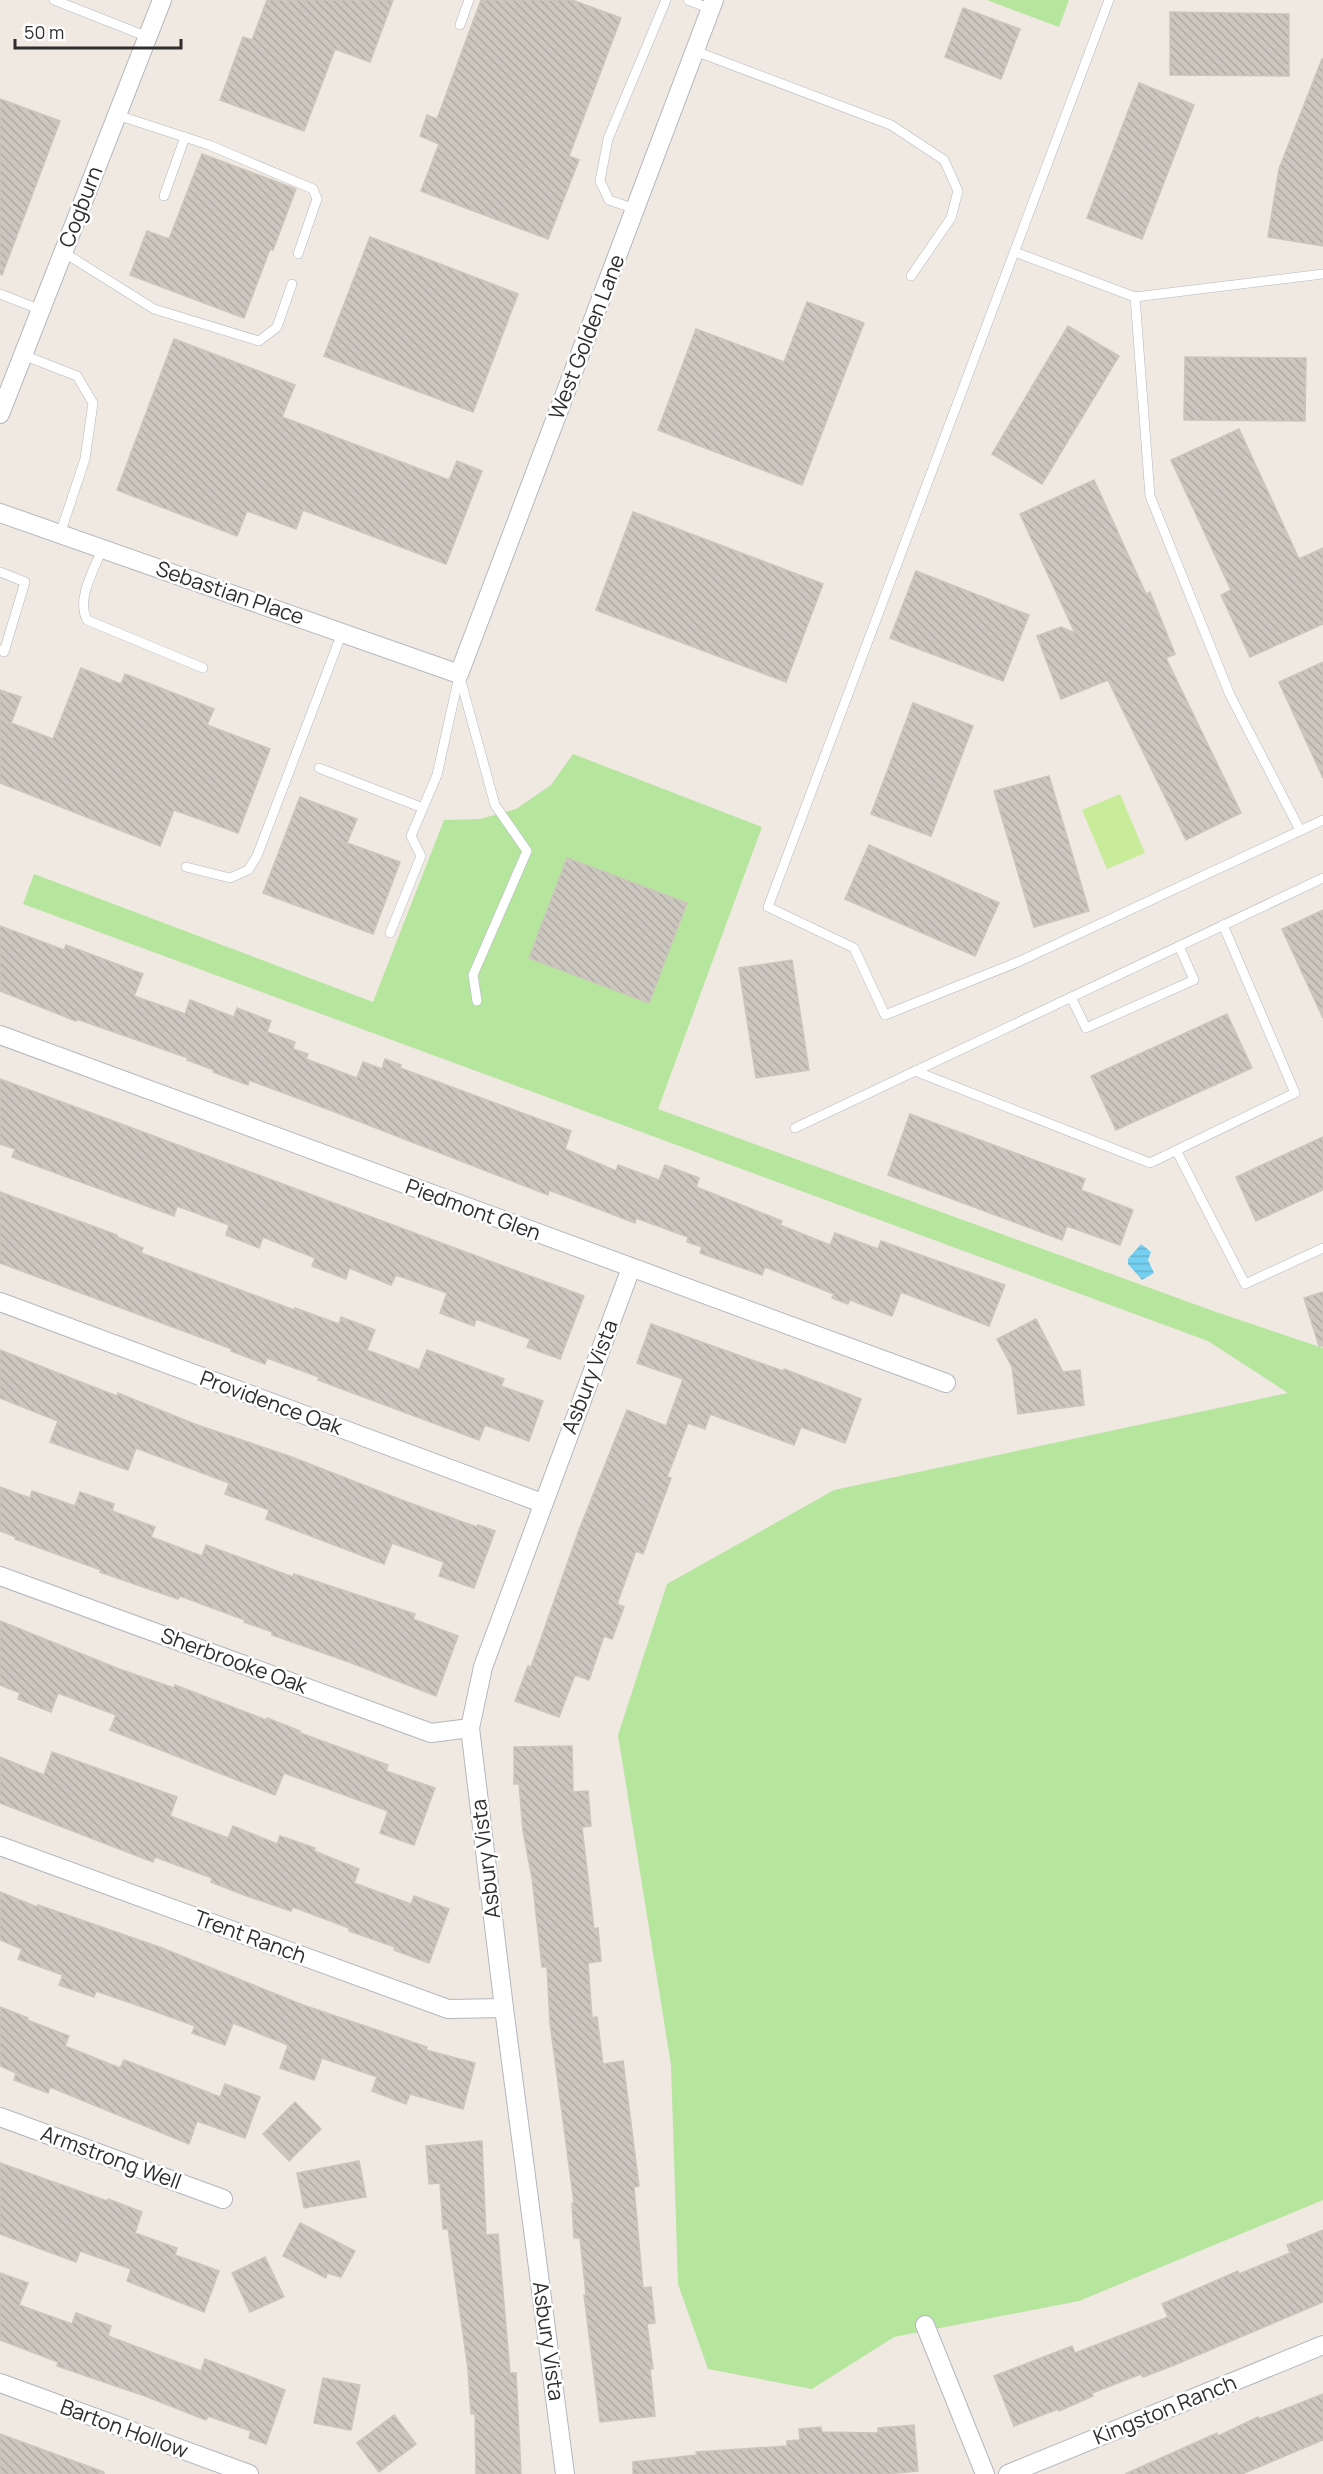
<svg xmlns="http://www.w3.org/2000/svg" width="1323" height="2474" font-family="Manrope,sans-serif">
<style>
.grass{fill:#b6e59e}
.pitch{fill:#c9ec9a}
.water{fill:url(#water-rules)}
.building{fill:url(#building-back-hatch);stroke:#cbc5ba;stroke-width:1.5}
.lines{fill:none;stroke-linecap:round;stroke-linejoin:round}
.service-casing{stroke:#b4b7c1;stroke-width:10}
.minor-casing{stroke:#b4b7c1;stroke-width:20}
.service{stroke:#fff;stroke-width:9}
.minor{stroke:#fff;stroke-width:18}
.labels{text-anchor:middle;stroke-width:5;stroke-linejoin:round;paint-order:stroke}
.street-label{font-size:21px;fill:#2e2e2e;stroke:#fff}
</style>
<defs>
<pattern id="water-rules" width="6" height="5" patternUnits="userSpaceOnUse" patternTransform="scale(1.5)"><rect width="6" height="5" fill="#75cff0"/><path d="M0 2.5h6" fill="none" stroke="#66b2ce"/></pattern>
<pattern id="building-back-hatch" width="6" height="6" patternUnits="userSpaceOnUse" patternTransform="scale(1.5)"><rect width="6" height="6" fill="#cbc7bf"/><path d="M-1 5l2 2M0 0l6 6M5-1l2 2" fill="none" stroke="#afaba4"/></pattern>
</defs>
<rect width="100%" height="100%" fill="#efe9e1"/>
<!-- grass -->
<g class="grass">
<path d="M987,0h82l-10,27z"/>
<path d="M573,754l189,73 -104,282 558,203 107,36v852l-244,101 -185,36 -82,52 -104,-20 -30,-85 -7,-219 -53,-330 49,-151 167,-94 454,-97 -80,-52 -1185,-437 11,-30 339,128 71,-182 36,-1 36,-10 35,-24z"/>
</g>
<!-- pitch -->
<path class="pitch" d="M1120,794l25,59 -38,16 -25,-59z"/>
<!-- water -->
<path class="water" d="M1141,1244l10,8 -3,8 6,13 -12,7 -14,-16v-5z"/>
<!-- building -->
<g class="building">
<path d="M267,0h126l-23,62 -35,-13 -31,82 -84,-31 23,-63 9,3z"/>
<path d="M481,0h91l49,18 -52,138 10,4 -31,79 -127,-48 18,-47 -19,-8 7,-21 10,4z"/>
<path d="M963,8l57,21 -19,50 -56,-22z"/>
<path d="M1170,12l119,2v62l-119,-1z"/>
<path d="M1322,59h1v187l-55,-9 11,-68z"/>
<path d="M1139,83l55,22 -52,134 -55,-21z"/>
<path d="M0,99l60,22 -58,154 -2,-1z"/>
<path d="M202,154l94,35 -23,61 -3,-1 -26,69 -114,-43 17,-44 22,8z"/>
<path d="M370,237l148,57 -45,118 -149,-56z"/>
<path d="M807,302l57,21 -62,162 -144,-55 38,-101 88,33z"/>
<path d="M1068,326l51,30 -77,128 -50,-30z"/>
<path d="M174,339l121,46 -13,32 167,63 8,-19 25,10 -36,93 -143,-54 -7,19 -49,-18 -10,25 -120,-46z"/>
<path d="M1185,357l121,1 -1,63 -121,-1z"/>
<path d="M1239,429l60,130 24,-11v76l-73,33 -29,-62 10,-5 -60,-130z"/>
<path d="M1094,480l52,114 4,-2 25,62 -9,4 75,155 -55,27 -78,-160 -47,19 -24,-63 24,-9 14,6 -55,-119z"/>
<path d="M633,512l190,72 -37,98 -190,-72z"/>
<path d="M916,571l113,44 -26,66 -113,-43z"/>
<path d="M1323,662v116l-44,-96z"/>
<path d="M81,668l40,16 4,-10 89,35 -7,16 63,24 -32,84 -64,-23 -14,36 -160,-63v-93l21,7 -10,26 42,16z"/>
<path d="M913,703l60,23 -42,110 -60,-22z"/>
<path d="M1049,776l40,135 -55,16 -40,-136z"/>
<path d="M300,797l57,22 -10,24 53,19 -27,72 -110,-41z"/>
<path d="M869,845l130,58 -24,53 -130,-57z"/>
<path d="M567,858l120,45 -38,100 -120,-45z"/>
<path d="M1323,910v108l-41,-89z"/>
<path d="M0,926l64,24 2,-5 77,29 -9,22 51,18 5,-14 44,17 3,-9 34,13 -4,11 28,10 -2,7 15,5 -2,5 51,19 6,-16 19,7 3,-10 16,6 -1,3 171,63 -6,18 51,22 2,-6 41,15 6,-15 34,13 -3,9 86,34 -2,4 50,20 5,-12 43,16 3,-8 124,44 -16,41 -88,-34 -9,24 -42,-16 -2,4 -16,-6 2,-4 -69,-27 -3,8 -62,-22 2,-6 -15,-5 1,-5 -52,-19 -1,5 -86,-33 -1,5 -213,-83 -86,-32 -1,5 -35,-13 1,-2 -27,-10 1,-2 -111,-39 -1,2 -76,-30z"/>
<path d="M792,960l17,110 -53,8 -17,-110z"/>
<path d="M1227,1014l25,54 -136,62 -25,-54z"/>
<path d="M0,1079l584,217 -24,63 -33,-12 3,-8 -54,-20 -2,7 -34,-13 7,-20 -51,-18 -5,10 -42,-17 -3,11 -34,-13 3,-8 -52,-21 -4,11 -33,-13 3,-10 -52,-19 -3,10 -162,-59 3,-8 -15,-5z"/>
<path d="M910,1114l175,65 -4,11 52,20 -13,35 -53,-19 -5,14 -174,-65z"/>
<path d="M1323,1137v53l-67,31 -20,-44z"/>
<path d="M0,1192l117,43v2l26,11 -2,5 153,57 1,-2 44,16 2,-7 34,13 -8,20 52,20 8,-20 77,29 -3,7 42,15 -14,40 -44,-16 -6,15 -161,-60 1,-3 -52,-19 -2,6 -34,-13 1,-2 -232,-86z"/>
<path d="M1323,1292v54h-4l-15,-48z"/>
<path d="M1036,1319l27,53 17,-2 4,35 -66,9 -6,-47 -15,-28z"/>
<path d="M651,1324l132,47 1,-2 77,30 -16,44 -44,-16 -7,18 -84,-31 -5,15 -17,-6 -21,54 4,1 -28,76 -7,-3 -19,53 7,3 -12,32 -8,-3 -15,44 -14,-5 -16,42 -44,-16 13,-35 3,1 48,-137 48,-120 39,16 17,-47 -46,-16z"/>
<path d="M0,1350l73,29 44,17 1,-3 79,32 92,31 118,46 70,25 1,-2 17,6 -21,57 -35,-12 5,-14 -52,-19 -8,21 -118,-45 3,-9 -44,-16 4,-11 -93,-35 -8,22 -78,-28 8,-21 -58,-23z"/>
<path d="M0,1487l30,11 2,-7 43,15 5,-14 34,12 -2,7 43,16 -4,10 51,19 4,-11 87,32 1,-3 121,40 -2,5 45,17 -22,60 -87,-34 -77,-27v-3l-28,-10 1,-2 -65,-24 -2,3 -78,-27 1,-2 -86,-31 1,-2 -16,-6z"/>
<path d="M0,1621l119,48 55,19 1,-3 91,35 1,-2 33,13v2l88,32 -2,6 49,17 -21,57 -34,-12 8,-22 -60,-22 -44,-16 -9,22 -165,-65 6,-15 -58,-22 -7,19 -33,-13 2,-6 -20,-8z"/>
<path d="M572,1746l1,46 15,-1 3,35 -9,1 12,102 4,-1 3,33 -13,2 4,55 5,-1 6,47 20,-3 16,125 -5,1 9,101 8,-1 4,36 -8,1 6,45h-3l5,47 -55,6 -16,-127h2l-6,-57h-6l-2,-35h2l-24,-180 -3,-56h-5l-10,-89 -9,-47 -4,-47h-5v-37z"/>
<path d="M52,1752l125,45 -7,19 58,22 5,-12 44,18 3,-8 35,12 -1,3 45,18 -5,14 57,21 3,-8 35,13 -20,54 -35,-13 1,-3 -46,-16v-3l-56,-21 -2,4 -47,-16 -33,-13 1,-4 -57,-21 -2,5 -153,-59v-46l44,18z"/>
<path d="M0,1892l37,15 1,-2 124,43 141,57 124,42 -1,3 49,13 -12,46 -53,-15 -4,10 -34,-13 5,-14 -55,-19 -8,22 -34,-12 8,-23 -55,-22 -8,22 -33,-12 3,-7 -41,-15 -58,-20 -2,6 -35,-12 4,-10 -45,-16 4,-10 -22,-9z"/>
<path d="M0,2007l28,11 -1,2 42,16 -4,10 55,22 4,-8 96,37 5,-13 35,13 -15,41 -48,-17 -8,23 -139,-57 -2,6 -34,-13 2,-7 -16,-7z"/>
<path d="M295,2102l26,27 -32,32 -26,-27z"/>
<path d="M482,2141l4,94 12,-1 12,139h6l5,101h-45l-1,-60h-4l-3,-45 -20,-140h-5l-3,-46 -11,1 -3,-38z"/>
<path d="M359,2161l7,36 -62,11 -7,-35z"/>
<path d="M0,2163l107,38 1,-2 34,13 -7,21 42,15 -2,7 44,16 -15,41 -77,-31 4,-12 -51,-18 -4,11 -76,-28z"/>
<path d="M300,2223l55,28 -14,26 -14,-4 -1,5 -43,-22z"/>
<path d="M1323,2230v72l-151,64 -29,11 -2,-3 -49,19 1,3 -34,15 -1,-2 -44,17 -20,-50 78,-30 3,7 93,-36 -6,-13 76,-33 1,3 51,-21 -3,-8z"/>
<path d="M265,2257l19,40 -34,15 -18,-39z"/>
<path d="M0,2273l28,10 -9,22 53,19 4,-11 35,13 -3,10 93,35 4,-12 80,31 -19,54 -17,-6 2,-7 -43,-15 -2,4 -61,-24 -88,-30 1,-4 -58,-22z"/>
<path d="M323,2378l37,7 -9,45 -37,-7z"/>
<path d="M1323,2394v46l-81,34h-117l92,-41 1,3 40,-19 1,2z"/>
<path d="M394,2415l22,29 -37,28 -22,-29z"/>
<path d="M914,2425l4,46 -32,3h-253v-12l64,-7 -1,-3 91,-6v-5l13,-1 -1,-11 22,-2 1,5 56,1v-5z"/>
<path d="M0,2434l104,38v2h-104z"/>
</g>
<g class="lines">
<defs>
<g id="service">
<path d="M54,0l94,37"/>
<path d="M688,0l23,9"/>
<path d="M1109,0l-341,907 86,41 31,67 133,-53 305,-142"/>
<path d="M460,25l9,-25"/>
<path d="M695,51l196,74 53,35 14,31 -7,27 -40,58"/>
<path d="M117,115l92,30 104,44 4,10 -19,55"/>
<path d="M164,196l21,-59"/>
<path d="M635,209l-26,-9 -9,-19 8,-42 58,-139"/>
<path d="M63,252l91,57 105,32 18,-14 15,-43"/>
<path d="M1015,252l120,45 188,-23"/>
<path d="M0,294l41,16"/>
<path d="M1135,297l15,199 80,199 70,135"/>
<path d="M23,355l54,21 16,27 -8,56 -25,75"/>
<path d="M102,549c-8,21 -26,50 -15,71l116,48"/>
<path d="M0,572l25,10 -21,70 -4,-2"/>
<path d="M459,674l36,131 32,46 -54,124 4,26"/>
<path d="M319,768l104,40"/>
<path d="M186,867l44,11 18,-8 9,-14 85,-223"/>
<path d="M390,933l31,-77 -10,-20 26,-61 22,-99"/>
<path d="M1071,997l15,31 108,-48 -15,-34"/>
<path d="M915,1071l235,92 145,-70 -72,-168"/>
<path d="M795,1128l528,-250"/>
<path d="M1176,1150l69,134 78,-36"/>
</g>
<g id="minor">
<path d="M0,414l162,-414"/>
<path d="M0,513l459,161 255,-674"/>
<path d="M0,1035l946,348"/>
<path d="M0,1302l542,201"/>
<path d="M0,1576l431,157 39,-5"/>
<path d="M0,1846l448,163 56,-1"/>
<path d="M0,2117l223,82"/>
<path d="M925,2325l60,149"/>
<path d="M0,2383l249,91"/>
<path d="M565,2474l-61,-466 -34,-280 13,-61 148,-399"/>
<path d="M1008,2474l315,-129"/>
</g>
</defs>
<!-- service casing -->
<use href="#service" class="service-casing"/>
<!-- minor casing -->
<use href="#minor" class="minor-casing"/>
<!-- service -->
<use href="#service" class="service"/>
<!-- minor -->
<use href="#minor" class="minor"/>
</g>
<g class="labels">
<!-- street labels -->
<g class="street-label">
<text transform="translate(81 207) rotate(-69)" y="7">Cogburn</text>
<text transform="translate(587 337) rotate(-69)" y="7">West Golden Lane</text>
<text transform="translate(230 593) rotate(19)" y="7">Sebastian Place</text>
<text transform="translate(473 1210) rotate(20)" y="7">Piedmont Glen</text>
<text transform="translate(590 1377) rotate(-69)" y="7">Asbury Vista</text>
<text transform="translate(271 1403) rotate(20)" y="7">Providence Oak</text>
<text transform="translate(234 1661) rotate(20)" y="7">Sherbrooke Oak</text>
<text transform="translate(486 1859) rotate(-97)" y="7">Asbury Vista</text>
<text transform="translate(250 1937) rotate(20)" y="7">Trent Ranch</text>
<text transform="translate(111 2158) rotate(20)" y="7">Armstrong Well</text>
<text transform="translate(548 2341) rotate(82)" y="7">Asbury Vista</text>
<text transform="translate(1165 2410) rotate(-22)" y="7">Kingston Ranch</text>
<text transform="translate(124 2429) rotate(20)" y="7">Barton Hollow</text>
</g>
</g>
<!-- scale -->
<path d="M15 39v9h166v-9" fill="none" stroke="#2e2e2e" stroke-width="3"/>
<text x="24" y="39" font-size="18" fill="#2e2e2e" stroke="#ffffff" stroke-width="4.5" paint-order="stroke">50 m</text>
</svg>
